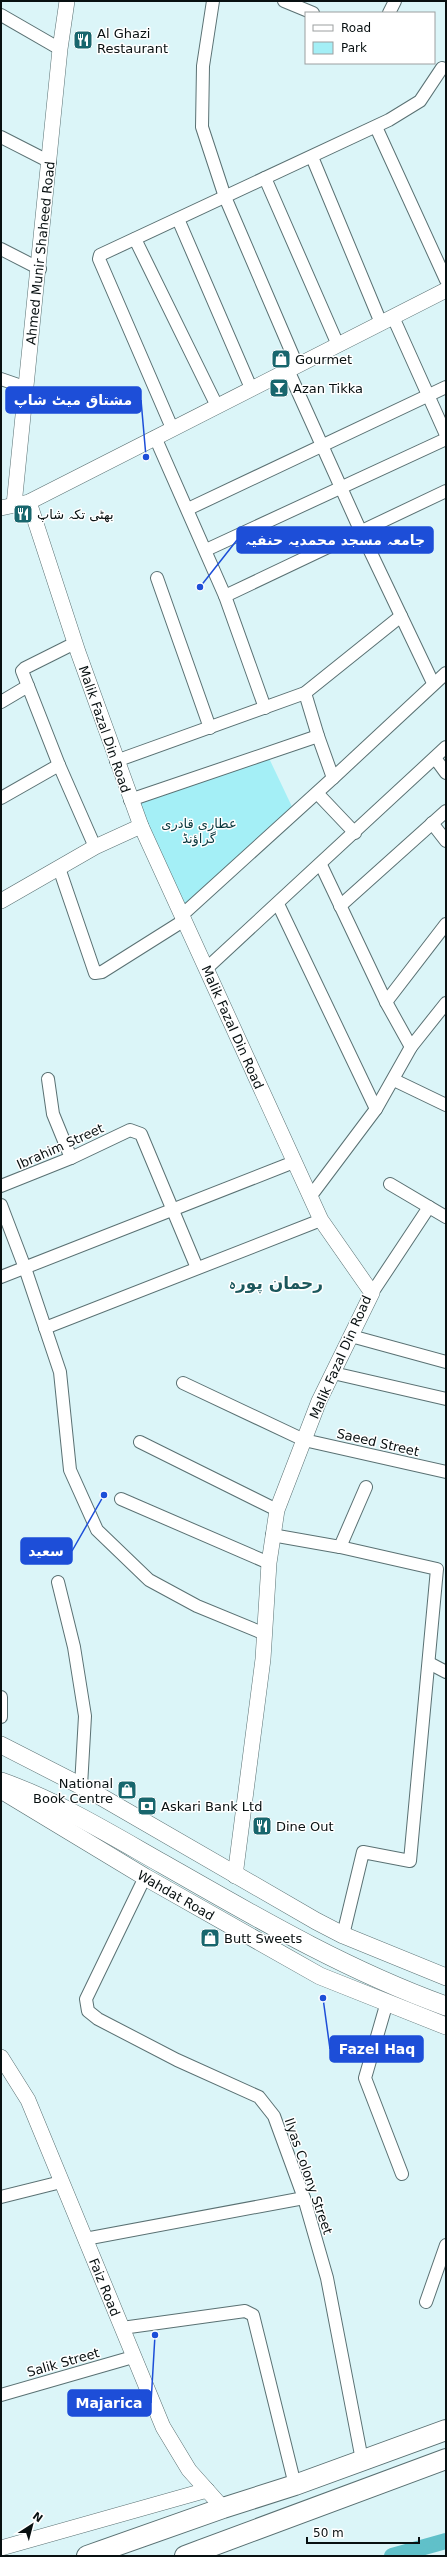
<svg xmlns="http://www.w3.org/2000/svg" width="447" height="2557" font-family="'DejaVu Sans','Noto Naskh Arabic',sans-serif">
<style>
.green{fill:#a4eff6}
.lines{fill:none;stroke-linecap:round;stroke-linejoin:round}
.canal{stroke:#60c0c9;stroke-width:16}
.minor-casing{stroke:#5a7173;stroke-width:14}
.tertiary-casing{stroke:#5a7173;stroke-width:16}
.secondary-casing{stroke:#5a7173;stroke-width:18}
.primary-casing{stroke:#5a7173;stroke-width:20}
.trunk-casing{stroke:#5a7173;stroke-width:22}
.minor{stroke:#fff;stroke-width:12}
.tertiary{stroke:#fff;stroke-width:15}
.secondary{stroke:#fff;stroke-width:17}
.primary{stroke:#fff;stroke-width:19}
.trunk{stroke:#fff;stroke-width:20}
.labels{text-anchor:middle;stroke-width:3;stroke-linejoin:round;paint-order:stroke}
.poi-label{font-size:13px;fill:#081011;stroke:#fff;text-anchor:start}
.street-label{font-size:13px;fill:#081011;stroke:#fff}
.park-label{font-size:13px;fill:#09383d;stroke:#fff}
.district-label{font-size:17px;font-weight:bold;fill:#1c575c;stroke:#fff}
.leader{fill:none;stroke:#1d4ed8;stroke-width:1.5}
.callout-dot{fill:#1d4ed8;stroke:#fff;stroke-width:1.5}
.callout{fill:#1d4ed8;stroke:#1d4ed8;stroke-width:1.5}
.callout-label{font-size:14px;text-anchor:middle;font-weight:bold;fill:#fff}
</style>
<rect width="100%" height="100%" fill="#dbf5f8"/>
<!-- green -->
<path class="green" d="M267,754l28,59 -114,103 -51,-116z"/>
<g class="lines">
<!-- canal -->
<path class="canal" d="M392,2556l54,-15"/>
<defs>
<g id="minor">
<path d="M213,1l-10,65 -1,61 23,70 72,168"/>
<path d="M284,1l29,12"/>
<path d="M389,13l6,-12"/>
<path d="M1,15l59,34"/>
<path d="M376,127l70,153"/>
<path d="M1,137l49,25"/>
<path d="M312,157l69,166"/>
<path d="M265,178l73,167"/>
<path d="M178,219l73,169"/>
<path d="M135,239l82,167"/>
<path d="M1,249l39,20"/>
<path d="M393,317l53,118"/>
<path d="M288,370l73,162 72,151"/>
<path d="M1,379l26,9"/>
<path d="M172,428l-73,-169 1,-4 289,-135 31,-19 22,-33"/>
<path d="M155,437l70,159 40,112"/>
<path d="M188,509l258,-122"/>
<path d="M206,550l240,-111"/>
<path d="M157,578l53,150"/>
<path d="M225,596l221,-105"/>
<path d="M28,686l-6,-15 3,-3 50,-25"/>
<path d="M305,693l13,43"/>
<path d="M1,702l27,-16 31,79 36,82"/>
<path d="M435,758l11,15"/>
<path d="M116,761l189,-68 96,-77"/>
<path d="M317,793l38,40"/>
<path d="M1,798l58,-33"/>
<path d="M130,800l188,-64 15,42 113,-105"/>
<path d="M432,823l14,18"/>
<path d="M321,865l65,137 25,45"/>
<path d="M59,868l36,105 7,-1 81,-51"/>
<path d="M278,904l98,205"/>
<path d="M340,906l106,-95"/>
<path d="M181,916l152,-138"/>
<path d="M207,968l239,-221"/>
<path d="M386,1002l60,-78"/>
<path d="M48,1079l5,35 18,44"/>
<path d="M394,1080l52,25"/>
<path d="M390,1184l56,33"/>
<path d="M1,1186l70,-28 59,-28 11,4 56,134"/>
<path d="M310,1197l66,-88 35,-62 35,-44"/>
<path d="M1,1205l24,63 35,104 10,98 27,60 52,50 48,26 68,28"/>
<path d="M1,1277l293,-115"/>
<path d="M372,1293l57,-86"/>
<path d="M45,1328l276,-108"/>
<path d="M351,1336l95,26"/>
<path d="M333,1373l113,26"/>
<path d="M183,1383l121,57 142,32"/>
<path d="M140,1442l137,68"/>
<path d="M121,1499l148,64"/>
<path d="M272,1535l68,12 97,22 -27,292 -47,-9 -20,83"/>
<path d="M340,1547l26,-60"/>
<path d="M58,1582l16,65 11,69 -4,70"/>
<path d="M429,1663l17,9"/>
<path d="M1,1697v20"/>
<path d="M145,1877l-59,122 2,12 10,8 79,41 82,37 15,19 30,82 23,80 35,182"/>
<path d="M387,2002l-22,76 37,96"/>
<path d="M1,2197l60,-15"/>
<path d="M85,2239l219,-41"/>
<path d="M426,2302l20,-57"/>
<path d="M122,2328l123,-17 8,4 42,170"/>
<path d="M1,2395l132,-38"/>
</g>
<g id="tertiary">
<path d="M29,502l49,150 63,174 180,394 51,73 -53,108 -42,109 -8,53 -6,96 -28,217"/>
<path d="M14,505l46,-456 7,-48"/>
<path d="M1,508l28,-6 417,-212"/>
<path d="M1,901l94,-54 46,-21"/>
<path d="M1,2057l27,43 135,327 26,43 34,38"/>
<path d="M1,2548l206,-58"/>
</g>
<g id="secondary">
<path d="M1,1745l90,46 225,130 27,14 103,42"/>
<path d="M1,1790l144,87 175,99 126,50"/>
</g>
<path id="primary" d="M1,1782c57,20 109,52 162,82 91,52 183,106 283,142"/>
<g id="trunk">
<path d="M87,2556l136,-48 72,-23 151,-55"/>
<path d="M185,2556l261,-97"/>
</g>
</defs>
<!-- minor casing -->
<use href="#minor" class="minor-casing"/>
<!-- tertiary casing -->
<use href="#tertiary" class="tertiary-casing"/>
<!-- secondary casing -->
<use href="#secondary" class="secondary-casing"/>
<!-- primary casing -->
<use href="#primary" class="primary-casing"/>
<!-- trunk casing -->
<use href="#trunk" class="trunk-casing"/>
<!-- minor -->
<use href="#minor" class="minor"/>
<!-- tertiary -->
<use href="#tertiary" class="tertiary"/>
<!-- secondary -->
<use href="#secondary" class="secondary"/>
<!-- primary -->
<use href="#primary" class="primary"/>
<!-- trunk -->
<use href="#trunk" class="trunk"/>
</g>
<!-- icons -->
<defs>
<symbol id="restaurant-square" viewBox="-11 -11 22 22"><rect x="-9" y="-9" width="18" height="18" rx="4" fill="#18666d" stroke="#fff"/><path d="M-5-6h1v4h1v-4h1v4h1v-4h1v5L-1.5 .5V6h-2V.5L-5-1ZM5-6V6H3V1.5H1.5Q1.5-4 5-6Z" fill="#fff"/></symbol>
<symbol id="shop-square" viewBox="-11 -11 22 22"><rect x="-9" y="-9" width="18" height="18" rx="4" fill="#18666d" stroke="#fff"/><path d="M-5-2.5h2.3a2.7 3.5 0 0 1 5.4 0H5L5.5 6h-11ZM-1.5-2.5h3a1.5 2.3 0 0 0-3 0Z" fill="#fff"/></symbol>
<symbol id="bar-square" viewBox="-11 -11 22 22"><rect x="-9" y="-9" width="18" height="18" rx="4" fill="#18666d" stroke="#fff"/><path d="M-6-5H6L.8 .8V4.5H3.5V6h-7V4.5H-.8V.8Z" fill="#fff"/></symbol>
<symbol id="bank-square" viewBox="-11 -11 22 22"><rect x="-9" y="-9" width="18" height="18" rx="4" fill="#18666d" stroke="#fff"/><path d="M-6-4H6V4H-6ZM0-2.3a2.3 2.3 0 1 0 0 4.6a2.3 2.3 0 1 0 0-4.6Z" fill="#fff"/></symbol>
</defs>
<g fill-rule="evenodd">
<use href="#restaurant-square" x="72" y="29" width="22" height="22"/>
<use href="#shop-square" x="270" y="348" width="22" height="22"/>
<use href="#bar-square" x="268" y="377" width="22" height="22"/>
<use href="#restaurant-square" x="12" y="503" width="22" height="22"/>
<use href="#shop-square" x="116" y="1779" width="22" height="22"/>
<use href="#bank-square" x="136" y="1795" width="22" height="22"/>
<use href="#restaurant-square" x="251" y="1815" width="22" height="22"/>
<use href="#shop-square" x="199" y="1927" width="22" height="22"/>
</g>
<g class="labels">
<!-- poi labels -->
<g class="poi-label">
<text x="97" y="38">Al Ghazi<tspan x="97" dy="15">Restaurant</tspan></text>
<text x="295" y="364">Gourmet</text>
<text x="293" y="393">Azan Tikka</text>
<text x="37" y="519">بھٹی تکہ شاپ</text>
<text x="113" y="1788" text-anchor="end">National<tspan x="113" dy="15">Book Centre</tspan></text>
<text x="161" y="1811">Askari Bank Ltd</text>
<text x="276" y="1831">Dine Out</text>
<text x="224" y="1943">Butt Sweets</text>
</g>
<!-- street labels -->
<g class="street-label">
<text transform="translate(40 253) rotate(-84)" y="5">Ahmed Munir Shaheed Road</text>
<text transform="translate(105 729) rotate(71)" y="5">Malik Fazal Din Road</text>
<text transform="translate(233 1027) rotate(66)" y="5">Malik Fazal Din Road</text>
<text transform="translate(60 1146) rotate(-24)" y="5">Ibrahim Street</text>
<text transform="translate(340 1357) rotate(-66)" y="5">Malik Fazal Din Road</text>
<text transform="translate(378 1442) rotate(13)" y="5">Saeed Street</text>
<text transform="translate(176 1895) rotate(30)" y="5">Wahdat Road</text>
<text transform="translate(309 2176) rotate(71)" y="5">Ilyas Colony Street</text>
<text transform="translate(105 2287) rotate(68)" y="5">Faiz Road</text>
<text transform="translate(63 2362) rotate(-16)" y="5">Salik Street</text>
</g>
<!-- park labels -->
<g class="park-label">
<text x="199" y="828">عطاری قادری<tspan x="199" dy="15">گراؤنڈ</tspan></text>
</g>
<!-- district labels -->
<g class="district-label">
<text x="276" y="1289">رحمان پورہ</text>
</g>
</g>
<!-- callouts -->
<path class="leader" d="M146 457L141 400M200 587L237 540M104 1495L72 1551M323 1998L330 2049M155 2335L151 2403"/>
<g class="callout-dot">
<circle cx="146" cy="457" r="4"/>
<circle cx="200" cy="587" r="4"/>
<circle cx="104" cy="1495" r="4"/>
<circle cx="323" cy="1998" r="4"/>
<circle cx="155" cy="2335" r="4"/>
</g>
<g class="callout">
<rect x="6" y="387" width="135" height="26" rx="4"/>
<rect x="237" y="527" width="196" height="26" rx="4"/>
<rect x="21" y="1538" width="51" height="26" rx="4"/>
<rect x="330" y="2036" width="93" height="26" rx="4"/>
<rect x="68" y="2390" width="83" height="26" rx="4"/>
</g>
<g class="callout-label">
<text x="73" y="405">مشتاق میٹ شاپ</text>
<text x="335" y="545">جامعہ مسجد محمدیہ حنفیہ</text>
<text x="46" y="1556">سعید</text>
<text x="377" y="2054">Fazel Haq</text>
<text x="109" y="2408">Majarica</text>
</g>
<!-- border -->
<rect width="447" height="2557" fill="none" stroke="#081011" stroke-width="4"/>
<!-- legend -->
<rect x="305" y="12" width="130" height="52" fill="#ffffff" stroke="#9c9fa0"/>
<rect x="313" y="25" width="20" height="6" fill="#ffffff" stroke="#9c9fa0"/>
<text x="341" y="32" font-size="12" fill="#081011">Road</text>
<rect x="313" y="42" width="20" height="12" fill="#a4eff6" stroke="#9c9fa0"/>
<text x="341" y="52" font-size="12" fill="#081011">Park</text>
<!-- north arrow -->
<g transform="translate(32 2525) rotate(36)" stroke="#ffffff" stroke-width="3" paint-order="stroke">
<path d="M0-3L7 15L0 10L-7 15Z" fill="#081011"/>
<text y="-6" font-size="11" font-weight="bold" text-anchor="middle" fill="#081011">N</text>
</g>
<!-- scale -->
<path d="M307 2537v6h112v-6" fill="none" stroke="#081011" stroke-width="2"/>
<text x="313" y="2537" font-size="12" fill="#081011" stroke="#ffffff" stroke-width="3" paint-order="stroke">50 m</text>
</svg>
